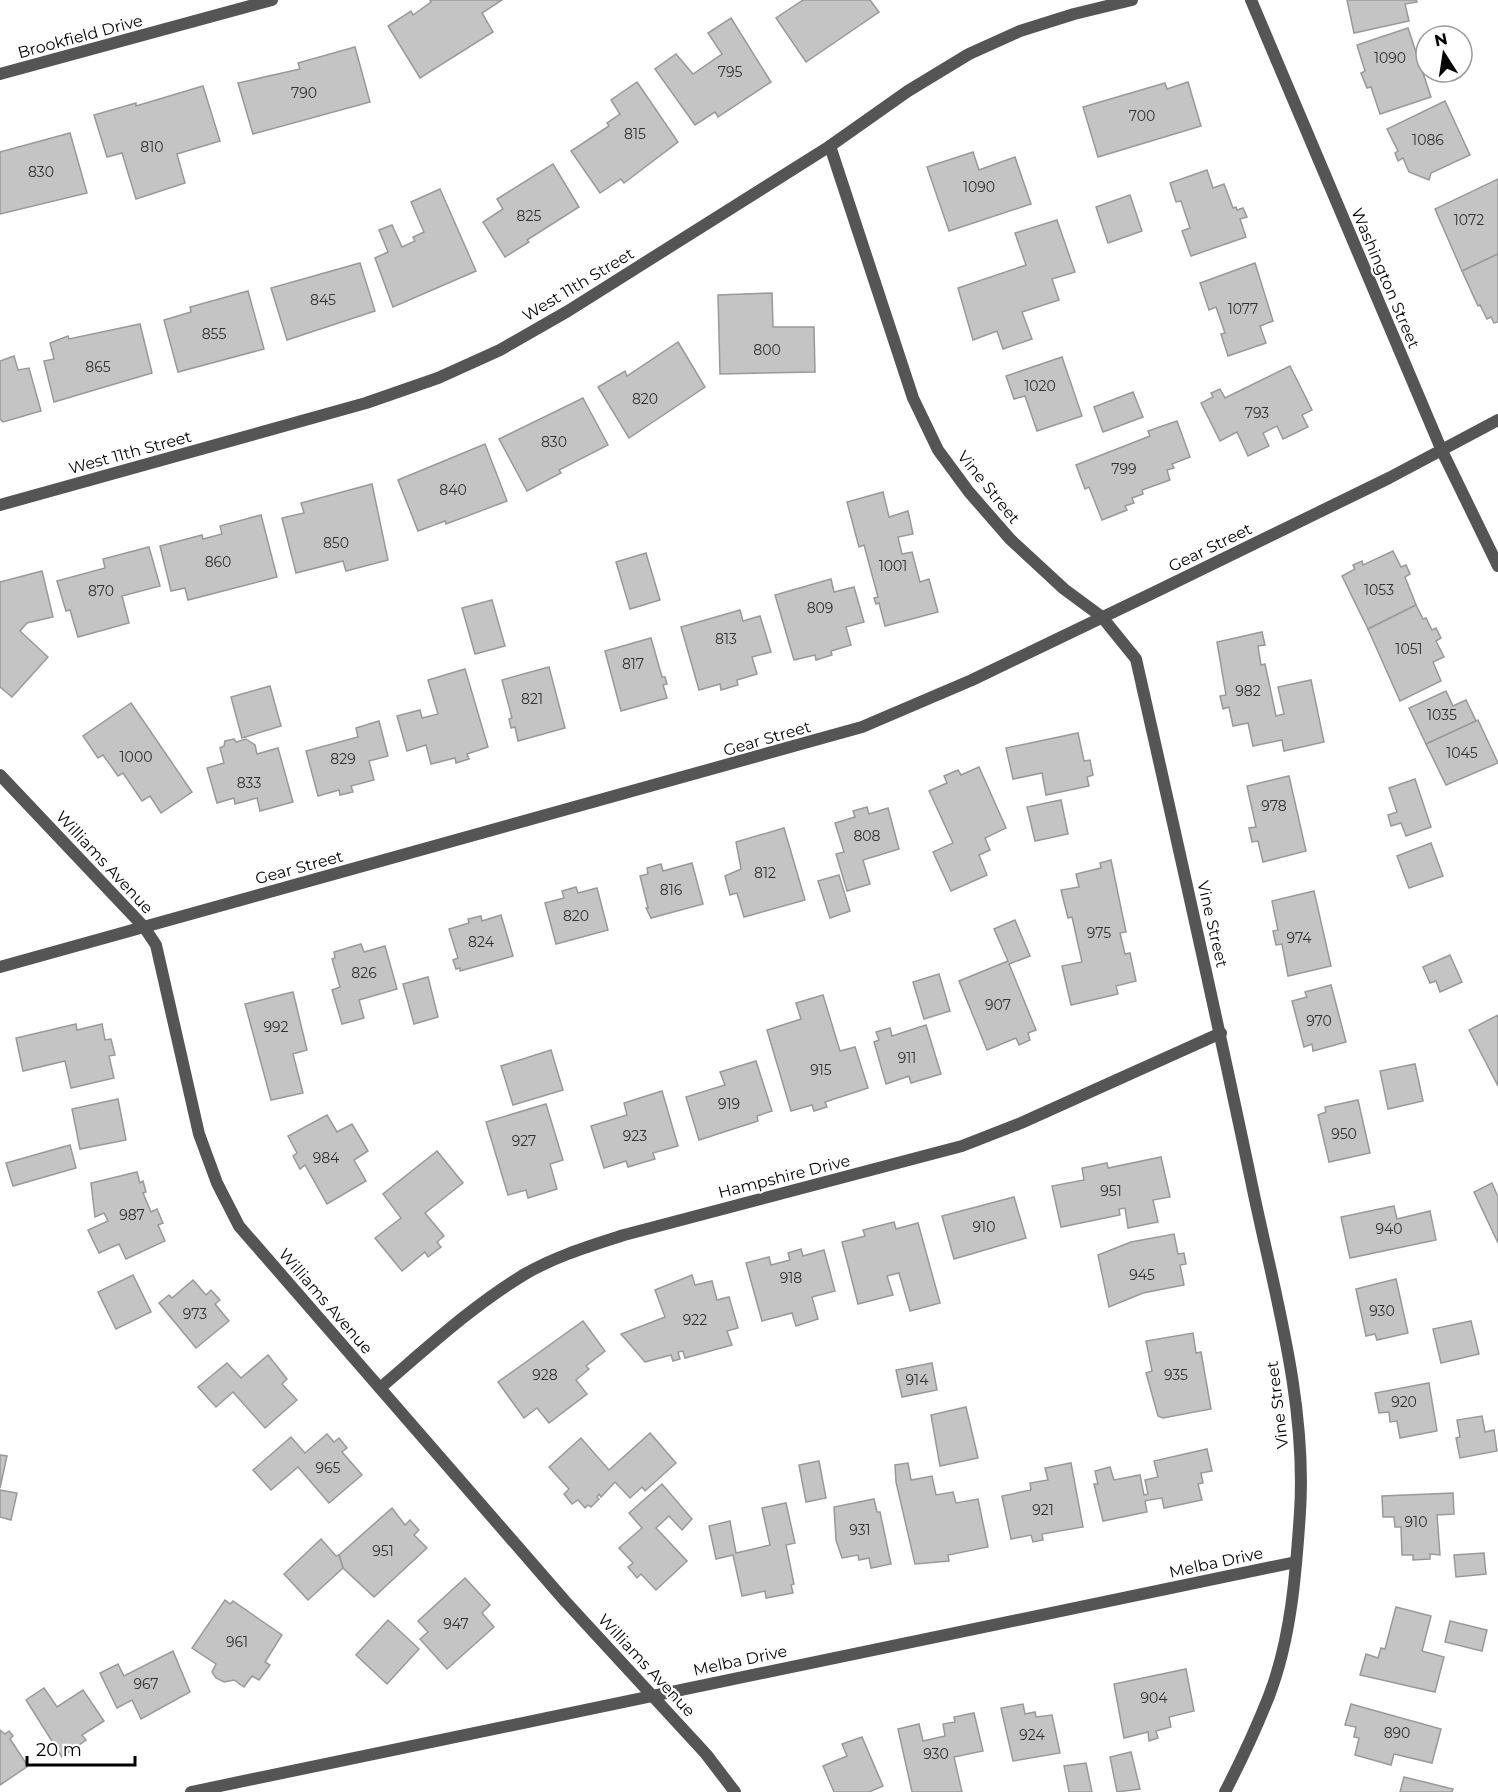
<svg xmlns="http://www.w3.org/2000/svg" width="1498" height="1792" font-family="Montserrat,sans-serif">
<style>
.building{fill:#c4c4c4;stroke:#999;stroke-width:1.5}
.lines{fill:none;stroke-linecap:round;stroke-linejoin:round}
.street{stroke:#555;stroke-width:12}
.labels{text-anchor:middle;stroke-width:4.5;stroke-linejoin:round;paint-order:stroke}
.number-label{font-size:14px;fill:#313131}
.street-label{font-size:16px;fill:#000;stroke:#fff}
</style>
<rect width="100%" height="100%" fill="#fff"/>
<!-- building -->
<g class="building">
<path d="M430,0h72l-20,13 11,19 -73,46 -32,-52 23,-15 2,4 18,-13z"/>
<path d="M803,0h67l9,12 -73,50 -30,-44z"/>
<path d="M1347,0h69l1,2 -12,2 4,17 -55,12z"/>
<path d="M731,18l40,64 -53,35 -3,-5 -20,13 -40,-56 21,-15 17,20 29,-20 -14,-21z"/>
<path d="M1408,28l23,69 -51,17 -9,-27 -4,1 -6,-15 4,-2 -8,-26z"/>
<path d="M355,47l15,55 -117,32 -15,-51 62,-14 -2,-6z"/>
<path d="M637,82l41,60 -54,41 -3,-4 -21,14 -29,-42 38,-25 -2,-3 13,-9 -9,-14z"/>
<path d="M1188,82l13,44 -103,31 -15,-50 82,-24 2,6z"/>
<path d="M203,86l17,55 -43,13 8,29 -49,16 -14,-46 -15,4 -13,-42 42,-12v3z"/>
<path d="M1445,101l25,54 -39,18 -2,7 -20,-8 -6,-14 -5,3 -3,-8 3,-2 -11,-22z"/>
<path d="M70,133l17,60 -87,21v-62z"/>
<path d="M973,152l6,18 36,-13 16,47 -82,27 -22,-64z"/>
<path d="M553,164l26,43 -52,33 2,2 -24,15 -22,-35 20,-13 -6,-10z"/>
<path d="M1207,170l6,18 11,-4 9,24 3,-1 1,3 6,-2 4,9 -7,2 6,18 -55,19 -9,-25 8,-3 -9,-27 -5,1 -6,-19z"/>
<path d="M1498,179v75l-36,17 -27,-62z"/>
<path d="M440,189l36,82 -83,36 -18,-49 13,-6 -9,-22 13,-5 10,22 13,-6 -2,-4 11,-5 -13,-30z"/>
<path d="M1130,195l12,36 -34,12 -12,-36z"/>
<path d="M1057,220l18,52 -23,7 7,21 -37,12 10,27 -29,10 -6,-18 -24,9 -15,-52 68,-23 -11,-32z"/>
<path d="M1498,254v68l-4,1 -3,-6 -4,2 -7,-14 -2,1 -16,-35z"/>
<path d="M360,263l15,48 -88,29 -16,-52z"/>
<path d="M1255,263l18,58 -13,5 6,17 -38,13 -7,-22 4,-1 -9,-26 -7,3 -9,-27z"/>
<path d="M248,291l16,58 -86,23 -14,-52 27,-8 -1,-5z"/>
<path d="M772,293l1,34h41l1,45 -95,2 -2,-79z"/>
<path d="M140,324l12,49 -98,29 -10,-41 10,-2 -4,-16 18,-7 1,3z"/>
<path d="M678,342l27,45 -76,51 -31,-51 27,-16 2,5z"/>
<path d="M14,356l4,14 11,-2 12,43 -38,11 -3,-3v-58z"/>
<path d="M1062,357l20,59 -45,15 -12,-35 -11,3 -8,-23z"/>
<path d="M1290,366l22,44 -10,5 6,12 -25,12 -6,-13 -14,7 6,13 -21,10 -11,-24 -17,9 -19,-38 12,-6 -2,-4 9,-4 5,9z"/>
<path d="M1133,392l10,25 -40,15 -9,-25z"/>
<path d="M583,398l25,47 -49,25 2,3 -34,18 -28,-52z"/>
<path d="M1177,421l13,36 -18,7 2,4 -7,2 3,10 -28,10 1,4 -11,4 2,5 -9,3 2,4 -25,10 -13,-33 -4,2 -9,-24 74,-29 -2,-5z"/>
<path d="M485,444l22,57 -61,23 -1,-3 -27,10 -20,-51z"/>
<path d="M372,484l16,76 -42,11 -3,-10 -47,12 -14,-55 22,-5 -3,-10z"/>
<path d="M883,492l6,25 19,-6 5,23 -15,3 4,17 10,-2 8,30 9,-3 9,33 -53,14 -6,-23 -3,1 -2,-6 4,-1 -14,-52 -5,2 -12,-45z"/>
<path d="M261,515l16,62 -89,23 -3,-12 -14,3 -11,-45 42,-11 1,4 19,-5 -2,-8z"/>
<path d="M149,547l11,39 -38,10 7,27 -51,14 -8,-27 -4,1 -9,-30 48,-13 -2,-9z"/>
<path d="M1393,551l8,16 5,-2 4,9 -5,3 11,28 -48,24 -26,-53 13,-7 -2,-4 9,-4 1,4z"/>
<path d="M646,553l14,47 -30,9 -14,-47z"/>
<path d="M42,571l11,46 -26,6 -7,8 28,26 -36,40 -12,-10v-105z"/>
<path d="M831,579l3,13 20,-5 10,35 -18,5 5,18 -20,6 1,4 -16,5 -1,-5 -21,5 -19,-65z"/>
<path d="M492,600l13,46 -30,8 -13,-46z"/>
<path d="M1416,605l7,14 3,-1 6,12 4,-2 5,10 -5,3 8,16 -11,5 8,19 -41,20 -32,-72z"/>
<path d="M740,610l3,11 17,-5 11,36 -19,5 5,17 -20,6 1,5 -17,5 -1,-6 -21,6 -18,-63z"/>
<path d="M1262,632l3,13 -7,1 3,19 4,-1 11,52 8,-2 -6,-27 33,-7 13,62 -40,9 -2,-11 -29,6 -5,-23 -15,3 -4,-19 -6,2 -3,-13 6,-1 -9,-53z"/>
<path d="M651,638l11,39h3l2,7 -4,1 4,13 -46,13 -16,-60z"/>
<path d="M549,667l16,61 -47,13 -3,-14 -4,1 -2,-9 3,-1 -10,-38z"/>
<path d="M465,669l23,78 -21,7 2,5 -13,4 -1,-5 -24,6 -5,-19 -19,6 -10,-35 23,-6 2,8 16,-4 -10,-34z"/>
<path d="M270,686l11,40 -39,12 -11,-41z"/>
<path d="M1446,691l7,15 13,-6 10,21 -50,23 -17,-36z"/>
<path d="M131,703l61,89 -31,21 -11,-17 -8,5 -19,-28 -5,3 -15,-21 -5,3 -15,-22z"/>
<path d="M1478,720l20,43 -52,22 -20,-41z"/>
<path d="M379,721l9,35 -19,5 5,19 -23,6 2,6 -13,3 -1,-5 -21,6 -12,-45 52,-14 -2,-9z"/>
<path d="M1078,733l6,28 6,-1 3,15 -6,2 2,9 -43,9 -4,-22 -29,6 -7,-31z"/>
<path d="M234,739l2,3 10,-3 9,6 2,9 21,-6 15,54 -33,9 -3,-13 -22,6 -1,-6 -17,5 -10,-35 17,-5 -4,-15 4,-2 1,-5z"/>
<path d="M979,767l27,61 -21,10 5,12 -11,5 8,20 -36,16 -18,-39 20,-9 -24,-52 18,-8 -3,-7 14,-6 3,5z"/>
<path d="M1289,776l17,75 -43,11 -5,-21 -6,1 -3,-14 7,-1 -9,-41z"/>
<path d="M1415,779l16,48 -25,9 -5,-13 -10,3 -3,-11 9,-3 -8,-24z"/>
<path d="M1061,800l7,34 -33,7 -8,-34z"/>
<path d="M867,807l2,7 19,-6 11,41 -36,11 7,24 -23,7 -11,-37 8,-2 -9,-29 20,-6 -2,-6z"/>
<path d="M784,828l21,72 -61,17 -7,-24 -7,2 -5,-19 16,-7 -5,-27z"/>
<path d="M1431,843l12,33 -34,12 -12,-32z"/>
<path d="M1111,860l15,72 -6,1 5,21 5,-1 6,28 -20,5 2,8 -47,11 -9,-39 20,-4 -10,-45 -4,1 -7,-28 18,-3 -3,-13 25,-6 -1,-5z"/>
<path d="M692,863l11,41 -52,14 -5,-10h2l-8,-32 8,-2 -1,-6 14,-4 2,7z"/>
<path d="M839,875l11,36 -20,7 -12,-37z"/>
<path d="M576,887l2,6 19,-5 11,42 -52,14 -11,-41 19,-5 -2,-7z"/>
<path d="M1314,891l17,75 -43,10 -6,-32 -6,1 -3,-14 5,-1 -6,-29z"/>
<path d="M501,915l12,41 -53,15v-3l-4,1 -3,-9 5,-2 -9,-29 20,-6 -1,-4 13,-3 1,5z"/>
<path d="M1015,920l15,36 -21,8 27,66 -8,3 2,7 -11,5 -3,-7 -29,12 -28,-69 49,-20 -14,-32z"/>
<path d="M361,944l3,8 21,-6 12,43 -38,11 5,18 -22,6 -10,-34 8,-3 -8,-28 3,-1 -1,-6z"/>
<path d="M1450,955l12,27 -22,10 -4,-11 -6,2 -7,-16z"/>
<path d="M939,974l11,37 -26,8 -11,-37z"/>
<path d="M428,977l10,40 -24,7 -11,-40z"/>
<path d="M1331,985l15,57 -33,9 -1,-7 -8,3 -12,-46 15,-4 -2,-5z"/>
<path d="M293,992l14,58 -14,4 10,39 -32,7 -26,-96z"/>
<path d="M823,995l17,56 15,-4 13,41 -43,14 2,5 -13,4 -2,-6 -21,6 -24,-81 34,-11 -5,-16z"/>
<path d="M1498,1015v71l-29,-56z"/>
<path d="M76,1024l1,6 25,-6 3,16 6,-1 4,16 -6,1 5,22 -43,10 -6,-27 -42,10 -7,-33z"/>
<path d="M926,1025l15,49 -30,9 -2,-7 -23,8 -12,-42 5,-2 -3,-8 14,-4 2,8z"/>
<path d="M551,1050l12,40 -50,15 -12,-39z"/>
<path d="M756,1061l16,50 -15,5 1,5 -59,19 -13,-43 39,-12 -5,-13z"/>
<path d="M1415,1064l8,37 -35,8 -8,-38z"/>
<path d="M662,1091l16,55 -25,7 2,6 -27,8 -2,-6 -22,7 -13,-42 36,-11 -3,-12z"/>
<path d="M118,1099l8,41 -46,9 -8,-40z"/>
<path d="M1358,1100l12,53 -41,9 -11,-47 8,-3 -1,-5z"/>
<path d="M546,1104l17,56 -13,4 7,25 -29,9 -2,-8 -18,5 -22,-73z"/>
<path d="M327,1115l10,17 15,-8 16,27 -14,9 12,21 -39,23 -22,-39 -5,4 -7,-13 4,-3 -9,-17z"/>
<path d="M70,1145l6,23 -63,18 -7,-23z"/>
<path d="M437,1151l26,32 -38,30 19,23 -7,6 4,5 -13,10 -3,-5 -23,19 -27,-33 26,-20 -18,-24z"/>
<path d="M1161,1157l9,40 -17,3 5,22 -30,6 -3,-20 -6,1 1,6 -59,12 -9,-41 32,-6 -2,-12 25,-5 1,5z"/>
<path d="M137,1172l3,11 3,-2 3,11 -3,1 8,19 6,-3 6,14 -5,2 7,16 -39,18 -7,-15 -20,9 -11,-23 20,-9 -4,-8 -9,4 -4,-34z"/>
<path d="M1492,1183l6,14v46l-24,-51z"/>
<path d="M1014,1197l12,41 -72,21 -12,-43z"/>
<path d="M1394,1206l3,13 33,-8 6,29 -86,18 -9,-41z"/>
<path d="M894,1222l2,7 22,-6 22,80 -30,8 -11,-38 -12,3 6,19 -35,9 -16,-62 23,-6 -2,-6z"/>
<path d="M1174,1234l4,20 6,-1 2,11 -6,1 4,20 -41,8 -34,14 -11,-52 33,-13z"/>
<path d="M801,1249l2,7 21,-6 11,41 -23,6 6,22 -22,7 -4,-13 -30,8 -16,-58 23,-6 2,8 19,-5 -2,-7z"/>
<path d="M133,1275l18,37 -35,17 -18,-37z"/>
<path d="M692,1275l3,10 17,-4 5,19 12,-3 9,31 -11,3 5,14 -47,13 -2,-7 -5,1 2,7 -7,2 -2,-6 -26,7 -24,-28 44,-17 -10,-27z"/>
<path d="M1396,1279l12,54 -31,7 -2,-6 -9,2 -10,-47z"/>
<path d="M193,1280l13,15 5,-5 9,10 -5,4 14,17 -33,27 -37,-45 10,-8 3,3z"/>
<path d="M583,1321l22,30 -19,15 3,3 -13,11 11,14 -38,29 -12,-15 -13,10 -26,-36z"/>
<path d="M1471,1321l8,33 -38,9 -8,-34z"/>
<path d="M1193,1333l3,20 5,-1 10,57 -48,9 -5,-2 -12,-43 6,-2 -6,-30z"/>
<path d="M268,1355l19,24 -5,5 15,16 -32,28 -32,-36 -17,15 -18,-20 29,-24 14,15z"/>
<path d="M932,1363l5,27 -35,7 -6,-27z"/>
<path d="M1429,1383l8,48 -37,7 -3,-17 -7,1 -1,-10 -10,1 -4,-20z"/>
<path d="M966,1407l12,51 -38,8 -9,-51z"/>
<path d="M1482,1416l3,16 9,-2 3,21 -37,7 -4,-20 4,-1 -3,-17z"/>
<path d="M650,1433l26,30 -31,28 -3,-4 -12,11 -15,-16 -14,15 -2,-3 -2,3 2,2 -8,8 -3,-2 -3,3 -7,-8 -6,4 -8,-10 5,-5 -20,-22 32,-29 28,32z"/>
<path d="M327,1434l7,8 5,-4 8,10 -5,4 20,23 -33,28 -31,-36 -27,23 -18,-20 38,-33 14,16z"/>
<path d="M1207,1449l5,22 -11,2 2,10 -5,1 4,16 -38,8 -2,-10 -13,2 -4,1 2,11 -44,9 -9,-37h4l-3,-13 15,-4 4,13 26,-5 4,20 4,-1 -3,-14 13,-3 -4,-16z"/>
<path d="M0,1455l7,1 -7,32z"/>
<path d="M819,1461l7,37 -20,4 -7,-37z"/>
<path d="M908,1463l3,17 21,-4 4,19 17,-3 3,11 22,-4 10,48 -40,8 1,6 -34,3 -19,-82 -1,-17z"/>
<path d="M1071,1463l12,64 -41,7 1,6 -10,2 -2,-7 -20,4 -9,-43 29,-6 -1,-7 18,-3 -3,-12z"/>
<path d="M662,1484l30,35 -10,11 -13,-14 -13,12 31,33 -31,29 -15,-16 -4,4 -9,-11 5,-4 -14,-15 23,-20 -13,-15z"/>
<path d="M0,1490l17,3 -6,27 -11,-3z"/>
<path d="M1453,1493l1,21 -17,1 3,40 -10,-1v5l-17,1v-5h-11l-1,-28h-6l-1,-10h-11l-1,-21z"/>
<path d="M874,1499l3,13h3l11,52 -20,4 -2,-10 -10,2 -1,-5 -16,3 -6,-18 -2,-33z"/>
<path d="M786,1503l9,40 -9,2 8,39 -3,1 2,8 -27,5 -1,-7 -23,5 -9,-41 -17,4 -7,-33 21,-5 6,32 34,-8 -8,-37z"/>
<path d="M392,1508l13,17 5,-5 9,10 -5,5 13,13 -53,49 -31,-29 -4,-13z"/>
<path d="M321,1539l15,17 3,-1 4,13 -35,32 -24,-26z"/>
<path d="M1484,1553l2,21 -30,3 -2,-22z"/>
<path d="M465,1578l25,27 -8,8 12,14 -47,42 -27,-30 8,-7 -10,-11z"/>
<path d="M225,1600l5,4 3,-3 49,34 -17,27 5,3 -11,15 -7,-4 -8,11 -10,-7 -10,2 -8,-4 -4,-6 4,-8 -24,-16z"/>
<path d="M1396,1607l35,9 -9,35 22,6 -9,35 -75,-17 6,-21 12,4 3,-10 4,1z"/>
<path d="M388,1620l31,29 -32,35 -31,-29z"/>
<path d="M1450,1621l37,9 -5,21 -37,-9z"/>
<path d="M173,1651l17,41 -49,27 -9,-19 -15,8 -17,-35 18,-9 6,12z"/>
<path d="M1186,1669l8,42 -25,6 2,10 -15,4 2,7 -9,3 -1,-9 -24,6 -10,-54z"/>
<path d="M44,1688l13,19 26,-17 21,31 -22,14 4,5 -24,17 -36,-57z"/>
<path d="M1023,1704l2,10 10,-2 1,5 16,-2 8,38 -47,8 -12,-53z"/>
<path d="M1351,1704l90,25 -9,34 -38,-9 -3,11 -36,-10 4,-17 -5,-1 2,-10 -11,-2z"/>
<path d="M974,1713l9,38 -29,6 8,35h-50l-14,-63 21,-5 4,17 22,-5 -2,-12 12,-2 -1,-5z"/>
<path d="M0,1730l5,4 4,-3 4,5 -3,3 18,27 -28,19z"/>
<path d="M862,1737l21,49 -14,6h-35l-11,-26 24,-10 -5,-12z"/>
<path d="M1131,1752l9,37 -23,3 -7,-35z"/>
<path d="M1086,1763l6,29h-23l-5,-26z"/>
<path d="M1404,1777l49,12 -1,3h-52z"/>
</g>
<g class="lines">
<!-- street -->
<g class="street">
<path d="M1251,0l191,451 56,115"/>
<path d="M0,74l272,-74"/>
<path d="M830,146l83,252 25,52 31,42 41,47 54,50 38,28 34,42c40,177 80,353 117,531 22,105 54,214 47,322 -4,61 -9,127 -31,184 -13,33 -28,65 -44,96"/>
<path d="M0,505l366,-102 72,-25 62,-28 68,-39 262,-165 78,-55 61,-37 51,-23 54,-17 58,-14"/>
<path d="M0,775l144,152 12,18 43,189 18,49 22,43 326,375 141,153 29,38"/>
<path d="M0,967l862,-240 110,-47 183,-88 234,-114 109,-58"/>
<path d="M380,1388c47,-40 92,-82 145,-114 31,-18 65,-28 99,-39l338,-89 59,-23 200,-90"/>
<path d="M191,1792l1105,-230"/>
</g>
</g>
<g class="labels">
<!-- number labels -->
<g class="number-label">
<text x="1390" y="63">1090</text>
<text x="730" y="77">795</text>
<text x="304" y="98">790</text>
<text x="1142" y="121">700</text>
<text x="635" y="139">815</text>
<text x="1428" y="145">1086</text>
<text x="152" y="152">810</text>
<text x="41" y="177">830</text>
<text x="979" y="192">1090</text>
<text x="529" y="221">825</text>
<text x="1469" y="225">1072</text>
<text x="323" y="305">845</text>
<text x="1243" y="314">1077</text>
<text x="214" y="339">855</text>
<text x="767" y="355">800</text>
<text x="98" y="372">865</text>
<text x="1040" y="391">1020</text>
<text x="645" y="404">820</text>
<text x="1257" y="418">793</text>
<text x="554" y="447">830</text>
<text x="1124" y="474">799</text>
<text x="453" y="495">840</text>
<text x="336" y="548">850</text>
<text x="218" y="567">860</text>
<text x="893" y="571">1001</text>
<text x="1379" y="595">1053</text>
<text x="101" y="596">870</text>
<text x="820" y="613">809</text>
<text x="726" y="644">813</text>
<text x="1409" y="654">1051</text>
<text x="633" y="669">817</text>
<text x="1248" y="696">982</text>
<text x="532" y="704">821</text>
<text x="1442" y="720">1035</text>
<text x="1462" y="758">1045</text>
<text x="136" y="762">1000</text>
<text x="343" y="764">829</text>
<text x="249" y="788">833</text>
<text x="1274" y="811">978</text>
<text x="867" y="841">808</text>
<text x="765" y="878">812</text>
<text x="671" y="895">816</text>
<text x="576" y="921">820</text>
<text x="1099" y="938">975</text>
<text x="1299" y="943">974</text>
<text x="481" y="947">824</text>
<text x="364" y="978">826</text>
<text x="998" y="1010">907</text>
<text x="1319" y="1026">970</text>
<text x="276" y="1032">992</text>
<text x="907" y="1063">911</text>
<text x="821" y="1075">915</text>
<text x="729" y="1109">919</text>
<text x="1344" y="1139">950</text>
<text x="635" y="1141">923</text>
<text x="524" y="1146">927</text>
<text x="326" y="1163">984</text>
<text x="1111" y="1196">951</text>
<text x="132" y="1220">987</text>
<text x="984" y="1232">910</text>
<text x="1389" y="1234">940</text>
<text x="1142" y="1280">945</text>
<text x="791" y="1283">918</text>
<text x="1382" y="1316">930</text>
<text x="195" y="1319">973</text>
<text x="695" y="1325">922</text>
<text x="545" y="1380">928</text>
<text x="1176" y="1380">935</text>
<text x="917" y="1385">914</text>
<text x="1404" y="1407">920</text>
<text x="328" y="1473">965</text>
<text x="1043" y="1515">921</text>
<text x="1416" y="1527">910</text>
<text x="860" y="1535">931</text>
<text x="383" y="1556">951</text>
<text x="456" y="1629">947</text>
<text x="237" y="1647">961</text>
<text x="146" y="1689">967</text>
<text x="1154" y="1703">904</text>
<text x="1397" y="1738">890</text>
<text x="1032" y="1740">924</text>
<text x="936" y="1759">930</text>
</g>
<!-- street labels -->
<g class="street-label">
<text transform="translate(80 36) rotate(-15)" y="6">Brookfield Drive</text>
<text transform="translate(1386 278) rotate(67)" y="6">Washington Street</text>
<text transform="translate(578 284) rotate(-31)" y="6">West 11th Street</text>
<text transform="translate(130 452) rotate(-15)" y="6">West 11th Street</text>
<text transform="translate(989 487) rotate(51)" y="6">Vine Street</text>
<text transform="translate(1210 547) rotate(-26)" y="6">Gear Street</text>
<text transform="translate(767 738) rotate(-16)" y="6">Gear Street</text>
<text transform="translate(105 862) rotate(47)" y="6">Williams Avenue</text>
<text transform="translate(299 867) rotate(-15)" y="6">Gear Street</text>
<text transform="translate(1213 924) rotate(77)" y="6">Vine Street</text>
<text transform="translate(784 1176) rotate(-14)" y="6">Hampshire Drive</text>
<text transform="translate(326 1301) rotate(49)" y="6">Williams Avenue</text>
<text transform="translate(1277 1405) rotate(-97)" y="6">Vine Street</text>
<text transform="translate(1216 1562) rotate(-12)" y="6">Melba Drive</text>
<text transform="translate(740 1660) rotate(-12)" y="6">Melba Drive</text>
<text transform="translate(647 1665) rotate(47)" y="6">Williams Avenue</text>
</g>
</g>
<!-- north arrow -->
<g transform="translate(1444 54) rotate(348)"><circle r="28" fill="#ffffff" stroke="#999999" stroke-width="1.5"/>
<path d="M0-4.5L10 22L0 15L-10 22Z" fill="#000000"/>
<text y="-9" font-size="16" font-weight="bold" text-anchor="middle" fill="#000000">N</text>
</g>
<!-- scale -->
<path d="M27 1756v9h108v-9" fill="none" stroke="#000000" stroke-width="3"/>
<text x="36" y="1756" font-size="18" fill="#000000" stroke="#ffffff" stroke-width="4.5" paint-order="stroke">20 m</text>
</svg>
